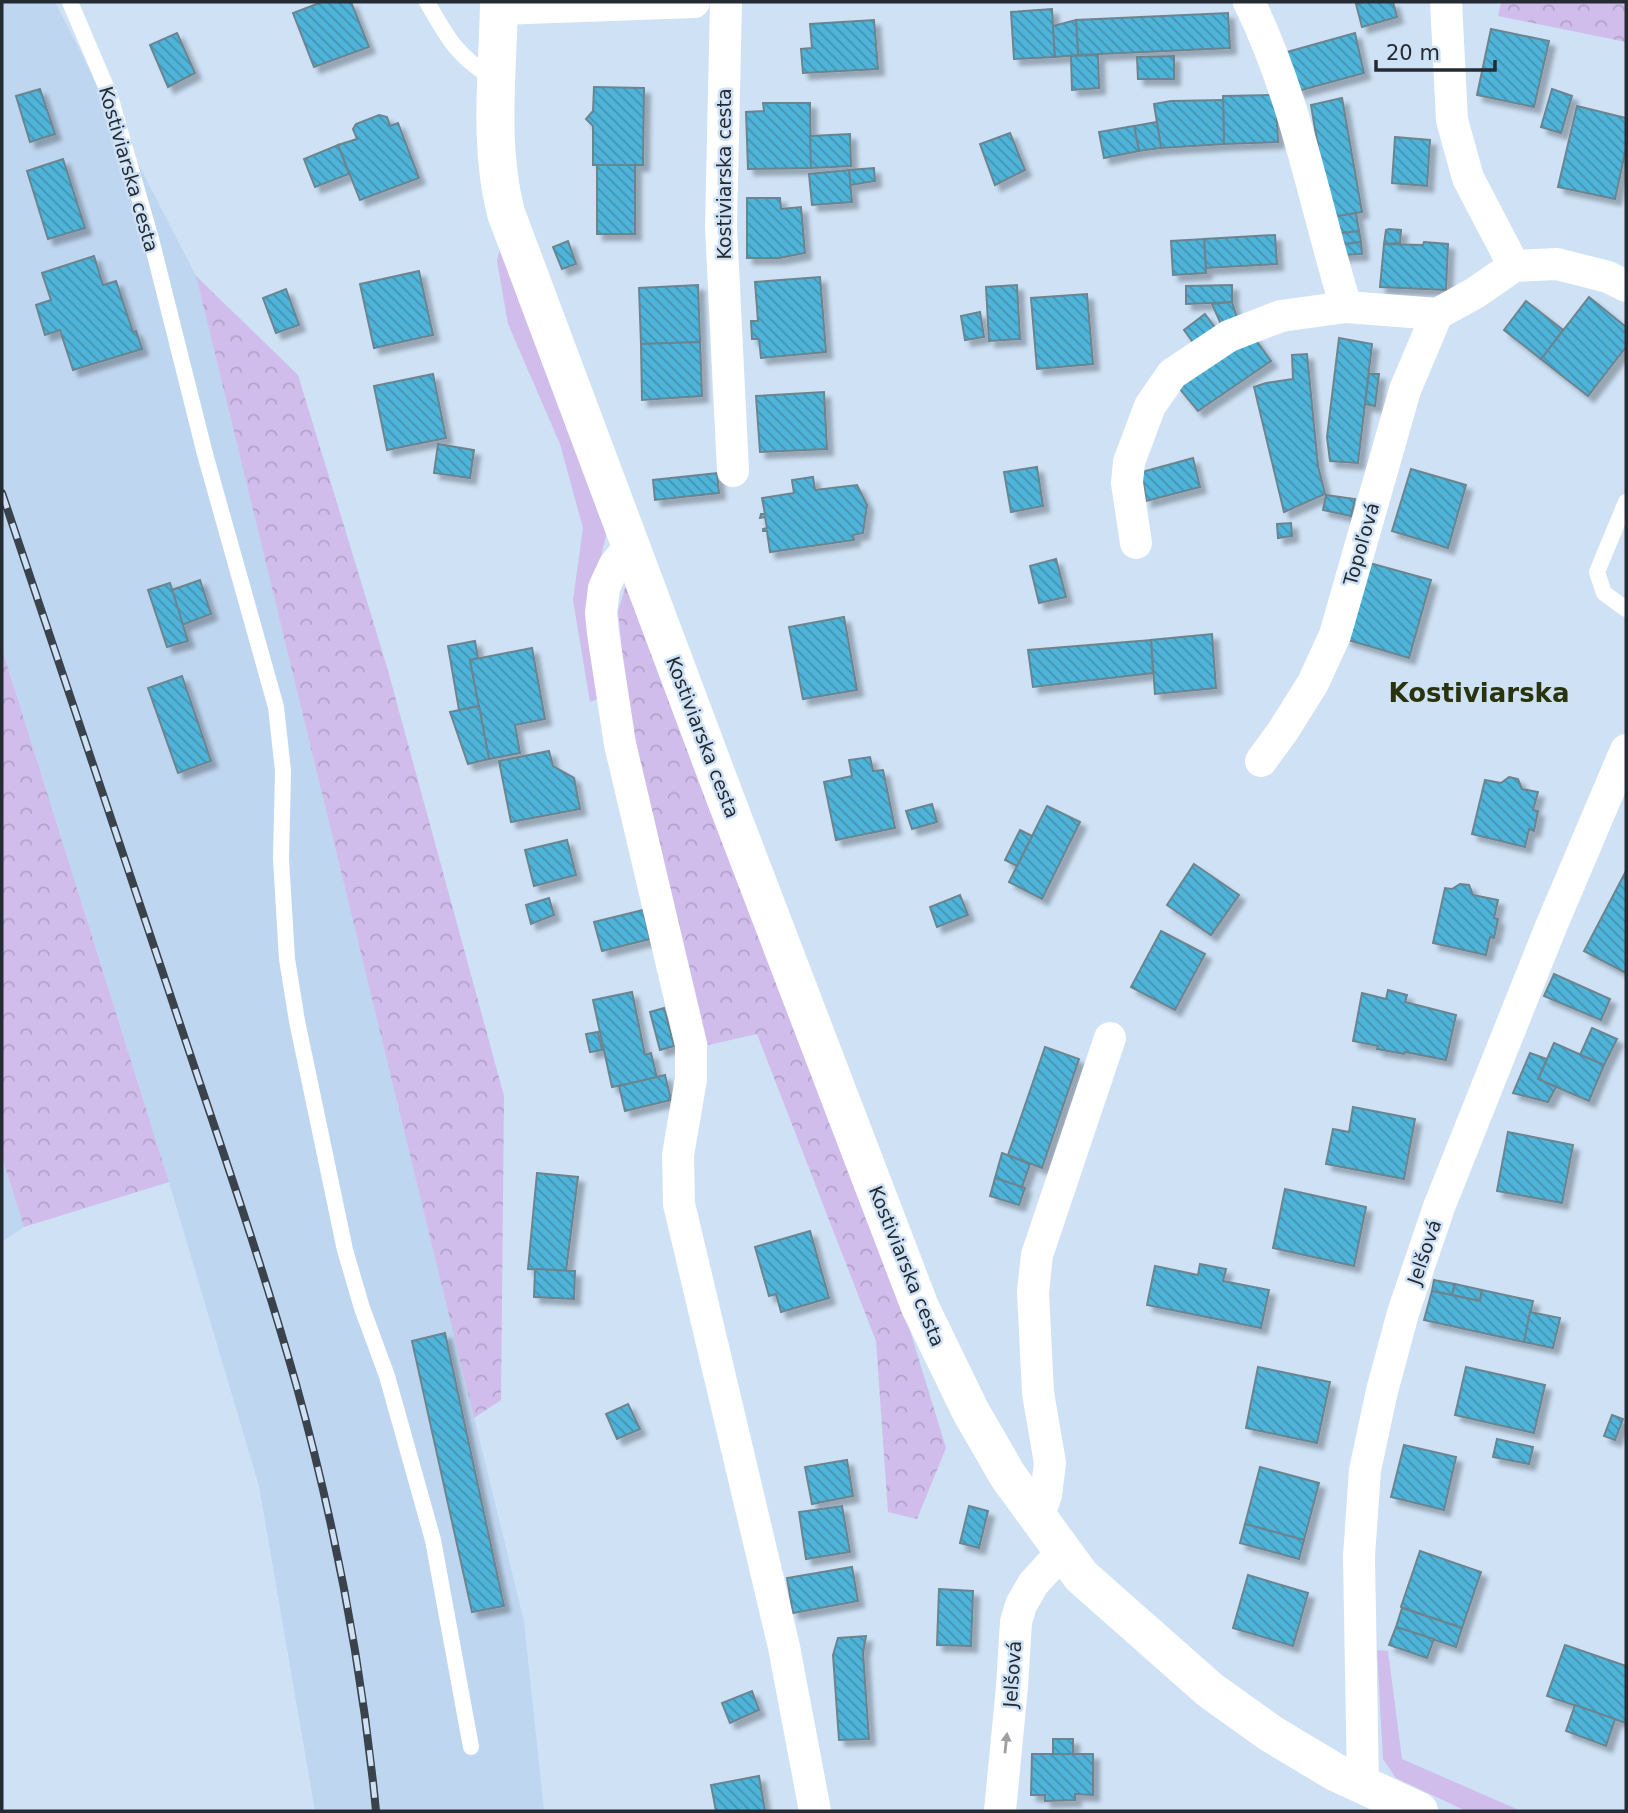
<svg xmlns="http://www.w3.org/2000/svg" width="1628" height="1813" font-family="'DejaVu Sans',sans-serif">
<style>
.built{fill:#bfd6f0}
.grass{fill:#d0bdeb}
.forest{fill:url(#forest-crowns)}
.building{fill:url(#building-back-hatch);stroke:#6b8590;stroke-width:2;filter:url(#shadow)}
.lines{fill:none;stroke-linecap:round;stroke-linejoin:round}
.service{stroke:#fff;stroke-width:16}
.minor{stroke:#fff;stroke-width:32}
.tertiary{stroke:#fff;stroke-width:38}
.rail-casing{stroke:#3a424b;stroke-width:8}
.rail{stroke:#cee1f5;stroke-width:5;stroke-dasharray:16;stroke-linecap:butt}
.oneway{fill:#9ca0a3}
.labels{text-anchor:middle;stroke-width:5;stroke-linejoin:round;paint-order:stroke}
.street-label{font-size:19px;fill:#242b32;stroke:#cee1f5}
.district-label{font-size:26px;font-weight:bold;fill:#29330c;stroke:#cee1f5}
</style>
<defs>
<pattern id="forest-crowns" width="20" height="18" patternUnits="userSpaceOnUse" patternTransform="scale(1.75)"><rect width="20" height="18" fill="#d0bdeb"/><path d="M2 6a3 3 0 1 1 6 0M12 15a3 3 0 1 1 6 0" fill="none" stroke="#b2a3ca"/></pattern>
<pattern id="building-back-hatch" width="6" height="6" patternUnits="userSpaceOnUse" patternTransform="scale(1.75)"><rect width="6" height="6" fill="#50b4d9"/><path d="M-1 5l2 2M0 0l6 6M5-1l2 2" fill="none" stroke="#4293b1"/></pattern>
<filter id="shadow"><feDropShadow dx="6" dy="6" stdDeviation="2" flood-color="#0004"/></filter>
</defs>
<rect width="100%" height="100%" fill="#cee1f5"/>
<!-- built -->
<g class="built">
<path d="M2,2h53l141,274 328,1346 20,189h-229l-56,-325 -90,-304 -167,-533z"/>
<path d="M2,1159l22,68 -22,15z"/>
</g>
<!-- grass -->
<g class="grass">
<path d="M501,243l107,283 -17,75 9,97 -10,4 -17,-102 10,-72 -23,-84 -52,-120 -11,-63z"/>
<path d="M1377,1650l11,1 14,108 119,52h-55l-70,-33 -13,-19z"/>
</g>
<!-- forest -->
<g class="forest">
<path d="M1501,2h125v40l-128,-26z"/>
<path d="M196,276l102,99 89,292 117,429 -3,304 -27,18z"/>
<path d="M628,578l257,671 61,199 -29,71 -29,-7 -12,-171 -119,-307 -49,11 -80,-334 -10,-100z"/>
<path d="M2,649l167,533 -145,45 -22,-69z"/>
</g>
<!-- building -->
<g class="building">
<path d="M322,2h29l18,45 -55,20 -21,-54z"/>
<path d="M1364,2h29l4,15 -35,10 -6,-23z"/>
<path d="M1052,9l3,48 -41,2 -3,-47z"/>
<path d="M1228,13l2,35 -152,7 -2,-35z"/>
<path d="M874,20l4,49 -75,4 -2,-24 11,-1 -2,-24z"/>
<path d="M1076,20l2,35 -23,2 -2,-31z"/>
<path d="M1491,29l58,12 -15,66 -57,-12z"/>
<path d="M177,33l18,40 -27,14 -18,-42z"/>
<path d="M1355,33l9,40 -66,18 -11,-39z"/>
<path d="M1098,55l1,33 -27,2 -1,-34z"/>
<path d="M1174,56v23h-36l-1,-22z"/>
<path d="M594,87l50,1 -1,77h-50v-39l-7,-7 7,-8z"/>
<path d="M40,89l15,45 -25,8 -14,-46z"/>
<path d="M1552,89l20,7 -11,37 -20,-6z"/>
<path d="M1276,95l2,47 -54,2 -1,-48z"/>
<path d="M1342,98l20,114 -32,6 -19,-113z"/>
<path d="M1223,100l1,44 -63,4 -7,-44 17,-3z"/>
<path d="M763,103h47l1,65 -63,1 -2,-57 18,-1z"/>
<path d="M1577,106l49,12v30l-11,51 -57,-12z"/>
<path d="M379,115l8,2 3,9 8,-3 21,55 -59,22 -22,-55 19,-6 -4,-10 3,-5z"/>
<path d="M1157,122l4,26 -22,3 -5,-25z"/>
<path d="M1134,126l5,25 -35,7 -5,-26z"/>
<path d="M1010,133l15,37 -30,15 -15,-41z"/>
<path d="M850,134l1,32 -40,2 -1,-32z"/>
<path d="M1395,137l35,3 -3,46 -35,-3z"/>
<path d="M338,145l11,29 -34,13 -11,-28z"/>
<path d="M63,159l22,69 -37,11 -21,-68z"/>
<rect x="597" y="165" width="38" height="69"/>
<path d="M874,168l1,13 -25,4 -1,-15z"/>
<path d="M849,170l3,32 -40,3 -3,-31z"/>
<path d="M747,198h33l1,11 20,-2 4,46 -26,5h-32z"/>
<path d="M1356,213l3,18 -24,3 -3,-17z"/>
<path d="M1389,229l12,1 -1,13 -16,1 2,-14z"/>
<path d="M1359,231l2,11 -24,3 -2,-11z"/>
<path d="M1275,235l2,29 -71,4 -2,-29z"/>
<path d="M1204,239l2,34 -33,2 -2,-34z"/>
<path d="M568,241l8,23 -14,5 -9,-22z"/>
<path d="M1361,242l1,12 -21,1 -4,-10z"/>
<path d="M1424,242l24,2 -2,46 -66,-3 4,-43 39,1z"/>
<path d="M94,256l9,29 13,-4 17,51 3,-1 6,18 -69,21 -13,-40 -15,5 -9,-30 15,-5 -9,-27z"/>
<path d="M419,271l14,64 -59,13 -14,-64z"/>
<path d="M820,277l6,75 -65,6 -2,-19h-7l-1,-18h7l-3,-39z"/>
<path d="M698,285l2,57 -59,2 -2,-56z"/>
<path d="M1017,285l3,54 -31,2 -3,-54z"/>
<path d="M1232,285v17l-46,2v-18z"/>
<path d="M286,289l13,36 -23,8 -13,-35z"/>
<path d="M1087,294l6,70 -56,5 -6,-71z"/>
<path d="M1589,297l37,30v20l-38,49 -47,-37z"/>
<path d="M1526,301l37,29 -22,29 -37,-29z"/>
<path d="M1232,302l5,16 -16,6 -9,-20z"/>
<path d="M980,312l4,25 -19,3 -4,-24z"/>
<path d="M1205,314l11,15 -21,16 -11,-15z"/>
<path d="M1253,336l18,25 -73,50 -19,-23z"/>
<path d="M1339,338l33,6 -14,119 -28,-2 -3,-24z"/>
<path d="M700,342l2,54 -60,4 -1,-56z"/>
<path d="M1307,354l11,112 7,28 -41,18 -30,-125 12,-4 27,-4 -1,-24z"/>
<path d="M433,374l13,64 -59,12 -13,-64z"/>
<path d="M1369,374h10l-4,32 -10,-2z"/>
<path d="M824,392l3,57 -67,3 -4,-56z"/>
<path d="M438,444l36,6 -4,28 -36,-5z"/>
<path d="M1193,458l7,29 -54,14 -4,-29z"/>
<path d="M1037,467l6,39 -32,6 -7,-40z"/>
<path d="M1411,469l55,16 -18,63 -56,-17z"/>
<path d="M717,473l2,20 -64,7 -2,-20z"/>
<path d="M813,477l2,13 42,-5 10,20 -4,28 -10,2 1,5 -84,12 -3,-21h-4v-2l4,-1 -2,-11 -5,1 1,-4h4l-3,-16 32,-5 -2,-13z"/>
<path d="M1326,495l29,4 -4,17 -28,-6z"/>
<path d="M1291,523l1,13 -14,2 -1,-14z"/>
<path d="M1056,559l10,38 -27,6 -9,-37z"/>
<path d="M1366,562l65,18 -22,78 -64,-19z"/>
<path d="M200,580l11,34 -29,11 -10,-35z"/>
<path d="M170,583l18,58 -21,6 -19,-57z"/>
<path d="M844,617l13,73 -54,9 -14,-72z"/>
<path d="M1212,634l4,54 -61,6 -4,-54z"/>
<path d="M1151,640l2,33 -120,14 -5,-37z"/>
<path d="M475,641l3,17 -8,2 9,46 -20,4 -11,-64z"/>
<path d="M532,648l13,71 -30,6 5,28 -31,6 -19,-99z"/>
<path d="M182,676l29,85 -33,12 -30,-85z"/>
<path d="M479,706l10,53 -21,5 -18,-52z"/>
<path d="M549,751l4,15 21,12 6,31 -69,13 -12,-61z"/>
<path d="M870,757l3,14 10,-1 12,58 -59,12 -12,-58 28,-6 -3,-16z"/>
<path d="M1509,777l9,2 4,10 16,3 -5,18 5,1 -4,20 -5,-2 -4,18 -53,-13 13,-54 16,3z"/>
<path d="M932,804l5,18 -25,7 -6,-18z"/>
<path d="M1047,806l33,16 -38,77 -33,-17z"/>
<path d="M1020,830l12,6 -15,30 -12,-6z"/>
<path d="M567,840l9,35 -42,11 -9,-36z"/>
<path d="M1194,864l45,31 -28,40 -44,-30z"/>
<path d="M1626,871v102l-42,-22z"/>
<path d="M1460,884l9,1 4,10 25,5 -4,18 4,1 -4,19 -4,-1 -4,18 -53,-12 12,-55 7,1z"/>
<path d="M960,895l8,20 -31,12 -7,-20z"/>
<path d="M549,898l5,17 -23,9 -5,-19z"/>
<path d="M643,910l7,29 -48,12 -8,-29z"/>
<path d="M1161,931l44,23 -30,56 -44,-23z"/>
<path d="M1554,974l56,25 -9,21 -57,-24z"/>
<path d="M1388,990l19,5 -2,7 51,13 -10,45 -41,-8 -1,2 -27,-5 1,-3 -25,-5 9,-48 24,6z"/>
<path d="M632,992l13,63 6,-2 6,25 -45,9 -19,-87z"/>
<path d="M664,1008l10,38 -14,4 -10,-38z"/>
<path d="M1592,1028l25,11 -13,26 -24,-10z"/>
<path d="M598,1032l4,18 -12,2 -4,-18z"/>
<path d="M1554,1043l50,22 -15,36 -51,-22z"/>
<path d="M1045,1047l34,12 -37,109 -34,-13z"/>
<path d="M1530,1053l17,6 -9,20 18,8 -8,15 -35,-9z"/>
<path d="M665,1075l6,25 -46,11 -6,-25z"/>
<path d="M1353,1107l62,12 -11,60 -78,-15 7,-35 16,3z"/>
<path d="M1508,1132l65,13 -11,58 -65,-12z"/>
<path d="M1002,1153l28,11 -8,23 -27,-9z"/>
<path d="M537,1173l41,4 -12,94 -38,-2z"/>
<path d="M995,1178l30,10 -6,17 -29,-9z"/>
<path d="M1285,1189l81,18 -12,59 -81,-18z"/>
<path d="M810,1231l19,67 -48,14 -5,-18 -7,2 -14,-49z"/>
<path d="M1200,1264l26,5 -3,12 46,9 -8,38 -114,-23 8,-39 43,9z"/>
<path d="M535,1269l40,2 -1,28 -40,-2z"/>
<path d="M1434,1280l21,4 -3,11 -20,-4z"/>
<path d="M1455,1284l27,6 -2,11 -28,-6z"/>
<path d="M1482,1290l51,11 -9,41 -100,-22 8,-29 48,10z"/>
<path d="M1530,1312l30,6 -7,30 -29,-6z"/>
<path d="M445,1333l59,273 -32,6 -60,-271z"/>
<path d="M1258,1367l72,15 -13,61 -71,-15z"/>
<path d="M1466,1367l79,18 -11,48 -79,-18z"/>
<path d="M628,1404l12,25 -23,10 -11,-25z"/>
<path d="M1612,1415l11,4 -8,21 -11,-4z"/>
<path d="M1497,1439l36,8 -4,17 -36,-7z"/>
<path d="M1404,1445l52,12 -12,53 -53,-13z"/>
<path d="M847,1460l6,36 -41,8 -7,-37z"/>
<path d="M1260,1467l59,16 -15,57 -59,-16z"/>
<path d="M842,1506l8,46 -44,7 -7,-47z"/>
<path d="M969,1506l19,5 -9,37 -19,-5z"/>
<path d="M1245,1524l59,16 -5,19 -59,-16z"/>
<path d="M1420,1551l61,21 -19,56 -61,-21z"/>
<path d="M852,1567l6,34 -65,12 -6,-35z"/>
<path d="M1248,1575l60,18 -15,53 -60,-18z"/>
<path d="M939,1589l34,2 -2,55 -34,-1z"/>
<path d="M1402,1608l60,20 -6,19 -60,-20z"/>
<path d="M1396,1627l38,12 -7,19 -38,-13z"/>
<path d="M866,1636l-3,17 6,86 -30,1 -6,-85 5,-17z"/>
<path d="M1565,1645l61,21v57l-79,-27z"/>
<path d="M752,1691l7,19 -29,13 -8,-20z"/>
<path d="M1575,1705l40,14 -9,27 -40,-15z"/>
<rect x="1053" y="1739" width="20" height="15"/>
<path d="M1032,1754h61v41l-18,-1v6l-30,1v-6h-14z"/>
<path d="M759,1776l6,35h-49l-5,-26z"/>
</g>
<g class="lines">
<!-- service -->
<g class="service">
<path d="M70,2l40,94 41,143 54,215 71,253 7,64 -2,88 6,100 10,62 48,229 17,58 25,68 46,164 38,207"/>
<path d="M427,2c21,37 30,54 67,77"/>
<path d="M1626,502l-29,70 7,21 22,16"/>
</g>
<!-- minor -->
<g class="minor">
<path d="M726,2l-5,224 12,245"/>
<path d="M1249,2c48,98 65,201 97,305"/>
<path d="M1446,2l6,118 16,58 46,88"/>
<path d="M499,9l195,-7"/>
<path d="M1136,543l-9,-60 2,-21 21,-56 22,-32 57,-38 52,-20 65,-9 91,7 38,-21 39,-27 43,-2 51,13 18,9"/>
<path d="M631,545l-17,21 -10,22 -3,25 2,20 17,111 71,301v34l-13,76 1,49 105,443 31,164"/>
<path d="M1261,761l22,-30 30,-48 22,-48 70,-245 32,-76"/>
<path d="M1038,1517l8,-22 4,-32 -12,-70 -5,-101 4,-37 73,-217"/>
<path d="M1363,1786l-4,-230 6,-86 17,-79 21,-78 36,-106 111,-278 76,-179"/>
<path d="M1000,1811l12,-124 4,-65 5,-17 12,-21 30,-33"/>
</g>
<!-- tertiary -->
<path class="tertiary" d="M499,2c-1,71 -11,141 7,211l217,579 197,515 51,105 37,64 73,100 129,114 60,43 65,39 84,39"/>
<defs>
<path id="rail" d="M2,493c61,181 121,362 182,543 39,116 79,231 112,348 39,140 66,283 80,427"/>
</defs>
<!-- rail casing -->
<use href="#rail" class="rail-casing"/>
<!-- rail -->
<use href="#rail" class="rail"/>
</g>
<!-- one-way arrows -->
<defs><path id="oneway-solid" d="M-6-.8H1V-3.2L6.5 0L1 3.2V.8H-6Z" transform="scale(1.75)"/></defs>
<use class="oneway" href="#oneway-solid" transform="translate(1006 1743) rotate(-84)"/>
<g class="labels">
<!-- street labels -->
<g class="street-label">
<text transform="translate(129 169) rotate(74)" y="7">Kostiviarska cesta</text>
<text transform="translate(724 174) rotate(-90)" y="7">Kostiviarska cesta</text>
<text transform="translate(1361 544) rotate(-74)" y="7">Topoľová</text>
<text transform="translate(703 737) rotate(69)" y="7">Kostiviarska cesta</text>
<text transform="translate(1424 1252) rotate(-71)" y="7">Jelšová</text>
<text transform="translate(907 1266) rotate(68)" y="7">Kostiviarska cesta</text>
<text transform="translate(1012 1674) rotate(-86)" y="7">Jelšová</text>
</g>
<!-- district labels -->
<g class="district-label">
<text x="1479" y="702">Kostiviarska</text>
</g>
</g>
<!-- border -->
<rect width="1628" height="1813" fill="none" stroke="#242b32" stroke-width="7"/>
<!-- scale -->
<path d="M1376 60v10h119v-10" fill="none" stroke="#242b32" stroke-width="3.5"/>
<text x="1386" y="60" font-size="21" fill="#242b32" stroke="#cee1f5" stroke-width="5" paint-order="stroke">20 m</text>
</svg>
